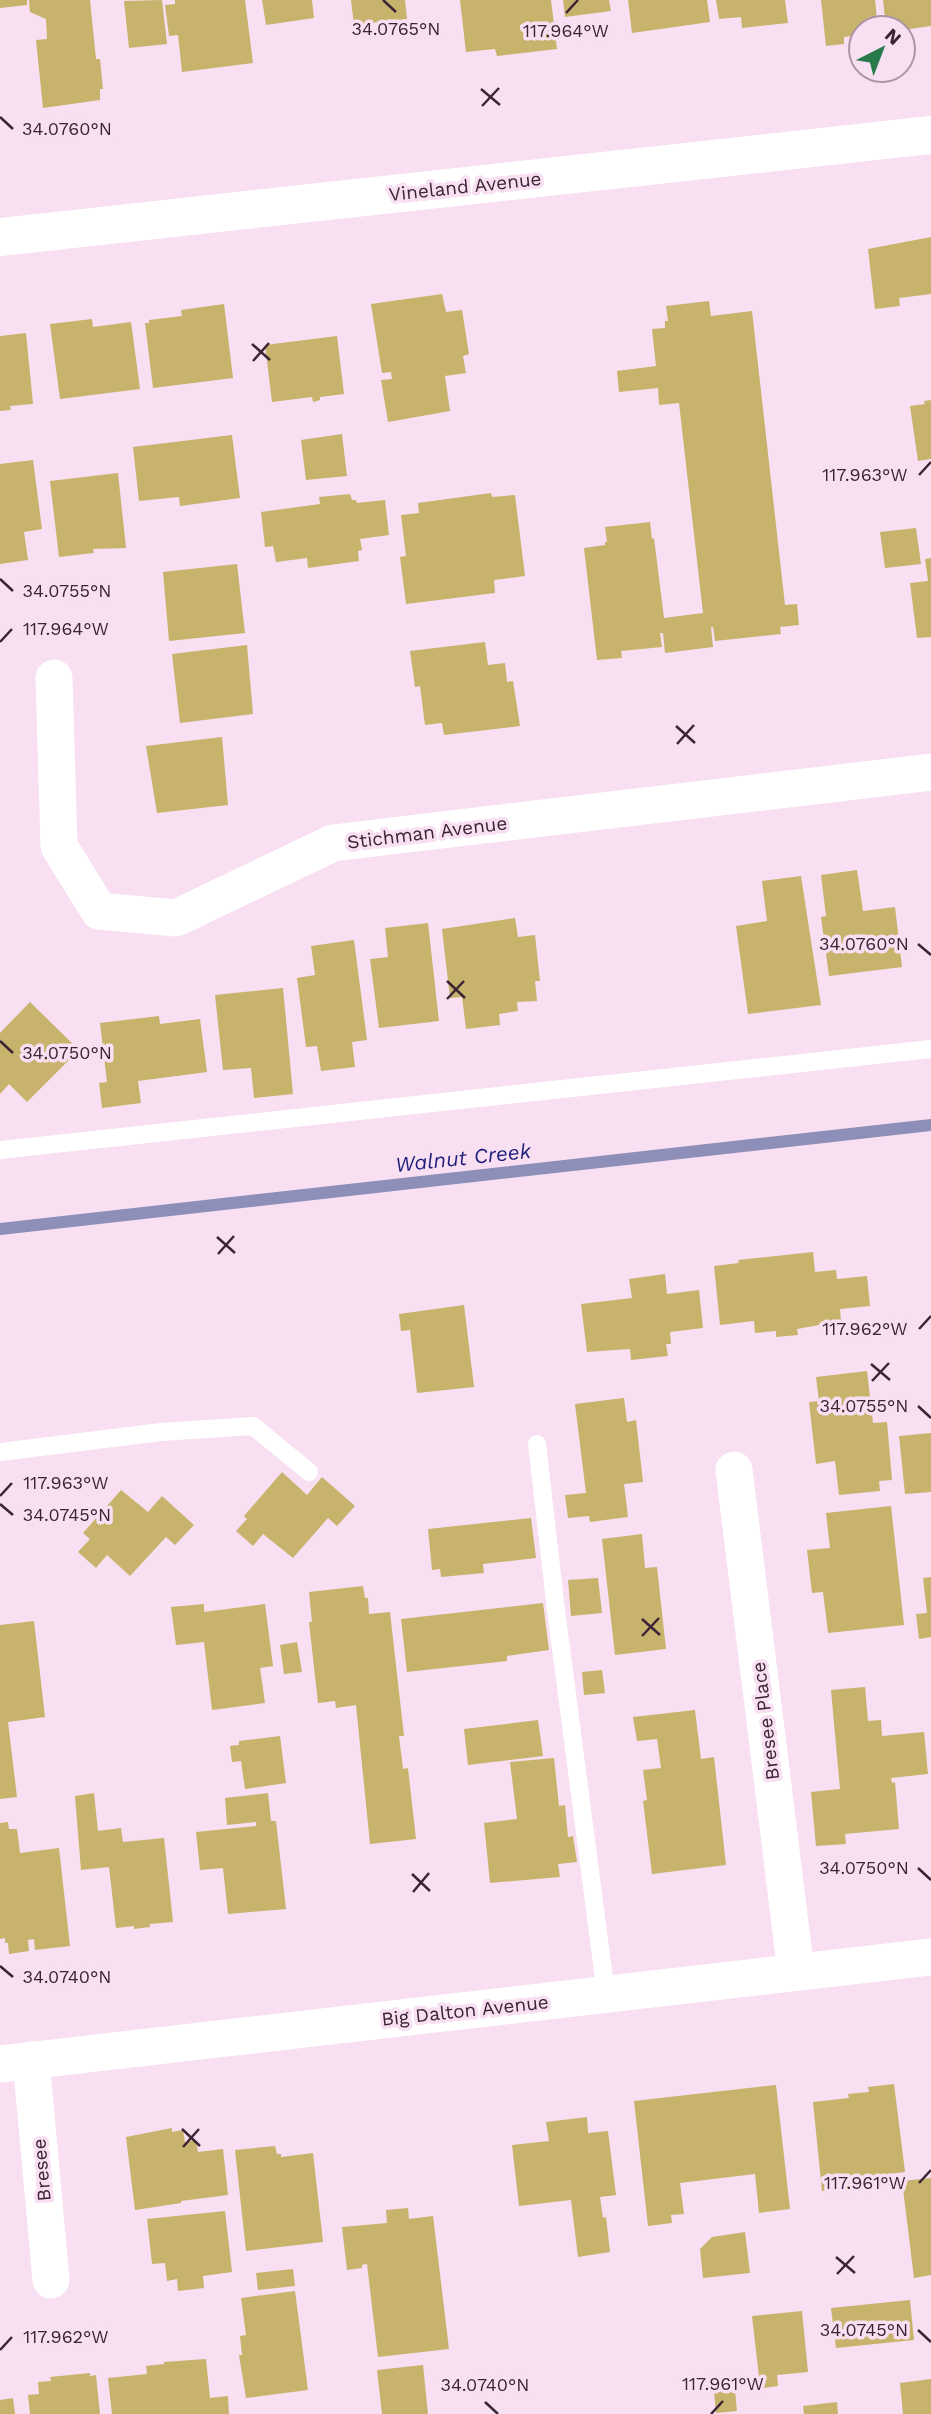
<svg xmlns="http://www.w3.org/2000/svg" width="931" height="2414" font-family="'Work Sans',sans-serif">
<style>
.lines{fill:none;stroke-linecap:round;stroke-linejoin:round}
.stream{stroke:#8e8fb9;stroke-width:12}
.building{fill:#c7b36c}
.lane{stroke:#fff;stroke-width:18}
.street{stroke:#fff;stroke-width:37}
.secondary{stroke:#fff;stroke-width:38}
.ticks{fill:none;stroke:#3c2437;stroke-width:2.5}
.labels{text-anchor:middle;stroke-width:7;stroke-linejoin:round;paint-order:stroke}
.street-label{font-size:19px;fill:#3c2437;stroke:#f8dff2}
.water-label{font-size:21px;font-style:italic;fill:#201d7d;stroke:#f8dff2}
.ticks-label{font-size:18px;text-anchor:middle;fill:#3c2437;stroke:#f8dff2;stroke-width:7;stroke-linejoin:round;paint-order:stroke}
</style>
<rect width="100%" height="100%" fill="#f8dff2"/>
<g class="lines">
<!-- stream -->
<path class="stream" d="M0,1229l931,-104"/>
</g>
<!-- building -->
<g class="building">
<path d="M0,0h27v5l-27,3z"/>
<path d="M29,0h61l6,59h4l3,30h-3v11l-57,8 -7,-68 11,-1 -1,-20 -16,-7z"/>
<path d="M162,0l5,44 -38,4 -5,-47z"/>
<path d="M175,0h70l8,63 -71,9 -4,-37 -9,1 -4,-31 10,-1z"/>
<path d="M262,0h50l2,18 -48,7z"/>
<path d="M351,0h54l2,19 -53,6z"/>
<path d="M460,0h91l6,49 -60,7 -2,-7 -29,3z"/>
<path d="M563,0h46l2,11 -46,6z"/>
<path d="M628,0h79l3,22 -78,11z"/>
<path d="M716,0h69l3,23 -46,5 -1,-11 -22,2z"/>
<path d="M821,0h54l3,28h-17v7l-17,2v7l-18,2z"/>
<path d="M883,0h48v26l-28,4v-2h-17z"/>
<path d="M931,237v57l-32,4 1,8 -25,3 -7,-60z"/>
<path d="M442,294l4,18 16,-2 7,44 -6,2 3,17 -21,3 5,35 -62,11 -7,-42 11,-1 -1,-7 -9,1 -11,-69z"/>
<path d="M709,301l2,15 41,-5 33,294 12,-1 2,21 -19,2 1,7 -66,7 -2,-14h-2l2,20 -48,6 -2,-20h-3l2,14 -41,4 1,7 -25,2 -13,-112 21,-3v-3h2l-2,-15 45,-5 2,17 2,-1 10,80 39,-5 -24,-210 -20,2 -1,-17 -39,4 -2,-21 39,-5 -4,-37 13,-1v-7h3l-2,-15z"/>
<path d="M224,304l9,74 -80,10 -8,-65h4v-3l33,-4 -1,-6z"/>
<path d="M92,319l1,8 38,-5 9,67 -80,10 -10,-75z"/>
<path d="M26,333l7,71 -23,2 1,4 -11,1v-75z"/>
<path d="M337,336l7,58 -24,3v3l-7,2 -1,-5 -40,5 -7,-57z"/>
<path d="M931,400v59l-13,2 -8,-55 15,-2 -1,-3z"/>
<path d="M342,434l5,42 -41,4 -5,-40z"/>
<path d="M232,435l8,63 -60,8 -1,-9 -40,4 -6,-54z"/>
<path d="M33,460l9,69 -18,3 4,28 -28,4v-100z"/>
<path d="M118,473l8,75 -33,1 1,4 -35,4 -9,-76z"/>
<path d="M491,493l1,4 23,-2 10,81 -31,4 1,13 -89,11 -6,-47 6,-1 -5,-41 18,-2 -1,-10z"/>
<path d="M350,494l2,6h4l1,3 28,-3 4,35 -29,4 2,11 -4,1 1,10 -51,7 -1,-10 -31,4 -3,-16 -8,1 -4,-35 59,-8 -1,-7z"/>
<path d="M916,528l5,36 -36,4 -5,-36z"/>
<path d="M931,558v79l-14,1 -7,-55 18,-2 -3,-22z"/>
<path d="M237,564l8,69 -76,8 -6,-69z"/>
<path d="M485,642l3,23 17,-2 2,19 6,-1 7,45 -76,9 -2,-12 -17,2 -5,-39 -5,1 -5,-36z"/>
<path d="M247,645l6,69 -73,9 -8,-69z"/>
<path d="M222,737l6,68 -71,8 -11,-67z"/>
<path d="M857,870l6,41 32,-4 7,60 -73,9 -8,-59 5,-1 -5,-41z"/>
<path d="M801,876l20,129 -73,9 -12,-88 31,-5 -5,-40z"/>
<path d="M515,918l3,19 17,-2 5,46h-5l2,20 -20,1 1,9 -19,3 1,11 -34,4 -4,-32 -12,1 -8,-69z"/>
<path d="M428,923l11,98 -60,7 -9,-69 18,-2 -3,-29z"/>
<path d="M354,940l13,100 -15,2 3,25 -34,4 -4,-25 -11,1 -9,-69 18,-3 -4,-29z"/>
<path d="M283,988l10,106 -39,4 -3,-30 -28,2 -8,-75z"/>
<path d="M30,1002l49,48 -52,52 -18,-18 -9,10v-61z"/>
<path d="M159,1016l1,8 40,-5 7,53 -69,9 3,22 -39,5 -3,-25 8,-1 -7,-59z"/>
<path d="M813,1252l2,20 21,-2 1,9 30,-3 3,30 -30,3 1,12 -44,8 1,6 -22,2v-6l-21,2 -1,-12 -34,4 -6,-59 25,-3 -1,-3z"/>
<path d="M665,1274l2,20 32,-4 4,38 -33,4 1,12h-5l2,12 -37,4 -1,-11 -43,3 -6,-48 51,-6 -3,-19z"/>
<path d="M464,1305l10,82 -57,6 -7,-63 -9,1 -2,-17z"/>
<path d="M867,1371l6,52 14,-1 5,58 -13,1 1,10 -41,4 -4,-34 -19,3 -7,-62 10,-1 -3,-24z"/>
<path d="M624,1398l3,24 9,-2 7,62 -19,2 4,33 -38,5 -1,-6 -21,2 -3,-23 21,-2 -11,-89z"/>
<path d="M931,1433v59l-26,2 -6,-58z"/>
<path d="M282,1472l25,23 15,-18 33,29 -18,20 -9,-8 -35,40 -30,-24 -10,12 -17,-15 11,-12 -3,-3z"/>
<path d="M121,1490l27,22 14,-16 32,29 -19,20 -9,-8 -36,39 -23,-21 -11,13 -18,-16 12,-13 -7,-6z"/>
<path d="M891,1506l13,119 -76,8 -5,-41 -11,1 -5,-43 23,-2 -4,-35z"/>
<path d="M531,1518l5,40 -53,6 1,9 -43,4 -1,-8 -8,1 -4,-41z"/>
<path d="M642,1534l3,34 12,-1 9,82 -51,6 -13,-116z"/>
<path d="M931,1577v60l-12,2 -3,-25 11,-1 -4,-35z"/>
<path d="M598,1578l4,35 -31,3 -3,-36z"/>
<path d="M363,1586l2,12h3l1,16 21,-2 14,124h-5l4,33 5,-1 8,71 -46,5 -14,-139 -20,3 -1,-7 -17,2 -9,-81h3l-3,-30z"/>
<path d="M543,1603l6,47 -42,6v5l-100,11 -6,-53z"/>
<path d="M204,1604v8l61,-8 8,62 -13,2 5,35 -53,7 -8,-68 -28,3 -5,-38z"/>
<path d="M34,1621l11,96 -37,5 9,75 -17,2v-174z"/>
<path d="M297,1642l5,30 -18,2 -4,-29z"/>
<path d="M602,1670l3,23 -21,2 -2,-23z"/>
<path d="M865,1687l3,34 13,-1 1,16 42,-4 4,42 -37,4 1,5 3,-1 4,47 -54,5 1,10 -30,2 -5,-54 29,-3 -9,-99z"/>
<path d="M695,1710l6,49 13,-2 12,108 -74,9 -9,-73 4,-1 -4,-30 18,-2 -4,-29 -20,2 -4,-24z"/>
<path d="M538,1720l5,36 -75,9 -4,-36z"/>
<path d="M280,1736l6,47 -41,6 -4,-28 -9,1 -2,-16 9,-1v-4z"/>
<path d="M554,1758l5,48 6,-1 3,32 5,-1 4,26 -19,2 2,13 -70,6 -6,-60 33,-4 -7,-57z"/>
<path d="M94,1793l4,38 23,-3 2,14 41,-4 9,84 -23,2v3l-16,2v-3l-18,2 -7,-61 -28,3 -6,-74z"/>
<path d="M268,1793l3,28h5l10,88 -58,5 -5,-46 -23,2 -4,-38 60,-6v-4l-29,3 -2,-27z"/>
<path d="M8,1822l1,7h8l3,24 39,-5 11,98 -35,4 -1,-11 -6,1 1,11 -20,3 -1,-11h-3v-5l-5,1v-116z"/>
<path d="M894,2084l11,88 -26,3 1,10 -58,6 -9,-89 36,-4 -1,-4 21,-2 -1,-5z"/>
<path d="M776,2085l14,124 -31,4 -4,-39 -75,9 4,31 -13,1 1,8 -24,3 -14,-125z"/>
<path d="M587,2117l1,16 20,-2 8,64 -16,2 3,21 3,-1 4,35 -32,5 -7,-57 -52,6 -7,-61 37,-4 -3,-19z"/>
<path d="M172,2128v4l11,-2 2,12 11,-2 2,12 25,-3 5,46 -47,6v2l-46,7 -9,-73z"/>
<path d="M275,2146l2,8h4v3l32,-4 10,89 -77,9 -11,-101z"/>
<path d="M931,2178v97l-17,3 -12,-97z"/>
<path d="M408,2208l1,11 24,-3 16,133 -71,8 -11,-93 -5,1v3l-15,2 -5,-43 45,-4 -1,-13z"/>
<path d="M225,2211l7,61 -29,4 1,12 -26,3 -1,-12 -10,2 -2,-18 -13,1 -5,-45z"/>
<path d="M745,2232l5,41 -47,5 -3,-29 12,-12z"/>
<path d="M293,2269l2,17 -37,4 -2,-17z"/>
<path d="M295,2291l13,99 -62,8 -7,-43h3l-2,-19 6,-1 -5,-37z"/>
<path d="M910,2300l4,40 -78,8 -5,-40z"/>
<path d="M802,2311l6,61 -31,3 1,11 -15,2 -1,-11h-3l-7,-61z"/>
<path d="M206,2359l4,39 18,-2 1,18h-117l-4,-36 39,-4 -1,-8 18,-2v-2z"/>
<path d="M423,2365l5,49h-46l-5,-44z"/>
<path d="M90,2373v3l6,-1 4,39h-70l-2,-19 11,-1 -1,-12 13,-1 -1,-4z"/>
<path d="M931,2379v35h-28l-3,-31z"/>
<path d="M735,2390l2,21 -21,2 -2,-21z"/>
<path d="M13,2398l2,16h-15v-14z"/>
<path d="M837,2402l1,12h-34l-1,-8z"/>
</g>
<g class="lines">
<!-- lane -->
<g class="lane">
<path d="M0,1150l931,-101"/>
<path d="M537,1444l19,166 50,384"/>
<path d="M0,1452l161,-20 92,-6 56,46"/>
</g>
<!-- street -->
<g class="street">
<path d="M54,678l5,168 40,65 77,7 157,-75 598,-71"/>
<path d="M734,1470l62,502"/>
<path d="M31,2060l20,220"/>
<path d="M0,2064l931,-107"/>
</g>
<!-- secondary -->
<path class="secondary" d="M0,237l931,-102"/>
</g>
<!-- ticks -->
<path class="ticks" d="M383,0l13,12M566,13l12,-13M481,89l19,16M482,106l17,-18M0,117l13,12M252,344l18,16M253,361l16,-18M919,475l12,-13M0,579l13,12M0,642l12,-13M676,726l19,17M677,744l17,-19M918,944l13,11M447,981l18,17M447,999l17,-18M0,1041l13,12M217,1237l18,16M218,1254l16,-18M919,1329l12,-13M871,1364l19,16M872,1381l17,-18M918,1406l13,12M0,1496l12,-13M0,1504l13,11M642,1619l18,16M642,1636l17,-18M918,1868l13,12M412,1874l18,17M413,1892l16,-19M0,1966l13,11M182,2129l18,17M183,2147l16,-18M919,2183l12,-13M836,2257l19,16M837,2274l17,-18M918,2330l13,12M0,2350l12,-13M485,2402l13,12M711,2414l12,-13"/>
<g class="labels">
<!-- street labels -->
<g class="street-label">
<text transform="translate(465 186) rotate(-6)" y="7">Vineland Avenue</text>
<text transform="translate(427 832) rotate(-7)" y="7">Stichman Avenue</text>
<text transform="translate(765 1721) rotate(-97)" y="7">Bresee Place</text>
<text transform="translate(465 2010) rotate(-6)" y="7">Big Dalton Avenue</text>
<text transform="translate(41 2170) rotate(-95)" y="7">Bresee</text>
</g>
<!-- water labels -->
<g class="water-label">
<text transform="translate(463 1158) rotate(-6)" y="7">Walnut Creek</text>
</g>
</g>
<g class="ticks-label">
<text x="396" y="35">34.0765°N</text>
<text x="566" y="37">117.964°W</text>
<text x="67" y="135">34.0760°N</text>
<text x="865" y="481">117.963°W</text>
<text x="67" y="597">34.0755°N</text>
<text x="66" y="635">117.964°W</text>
<text x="864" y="950">34.0760°N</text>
<text x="67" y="1059">34.0750°N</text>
<text x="865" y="1335">117.962°W</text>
<text x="864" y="1412">34.0755°N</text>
<text x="66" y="1489">117.963°W</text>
<text x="67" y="1521">34.0745°N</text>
<text x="864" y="1874">34.0750°N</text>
<text x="67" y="1983">34.0740°N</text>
<text x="865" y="2189">117.961°W</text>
<text x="864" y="2336">34.0745°N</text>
<text x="66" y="2343">117.962°W</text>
<text x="723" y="2390">117.961°W</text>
<text x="485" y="2391">34.0740°N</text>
</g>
<!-- north arrow -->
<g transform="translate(882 49) rotate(42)"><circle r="33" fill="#f8dff2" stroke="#ad94a7" stroke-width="2"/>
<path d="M0-5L12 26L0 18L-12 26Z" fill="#297a4b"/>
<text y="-10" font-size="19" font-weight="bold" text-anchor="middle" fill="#3c2437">N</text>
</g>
</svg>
